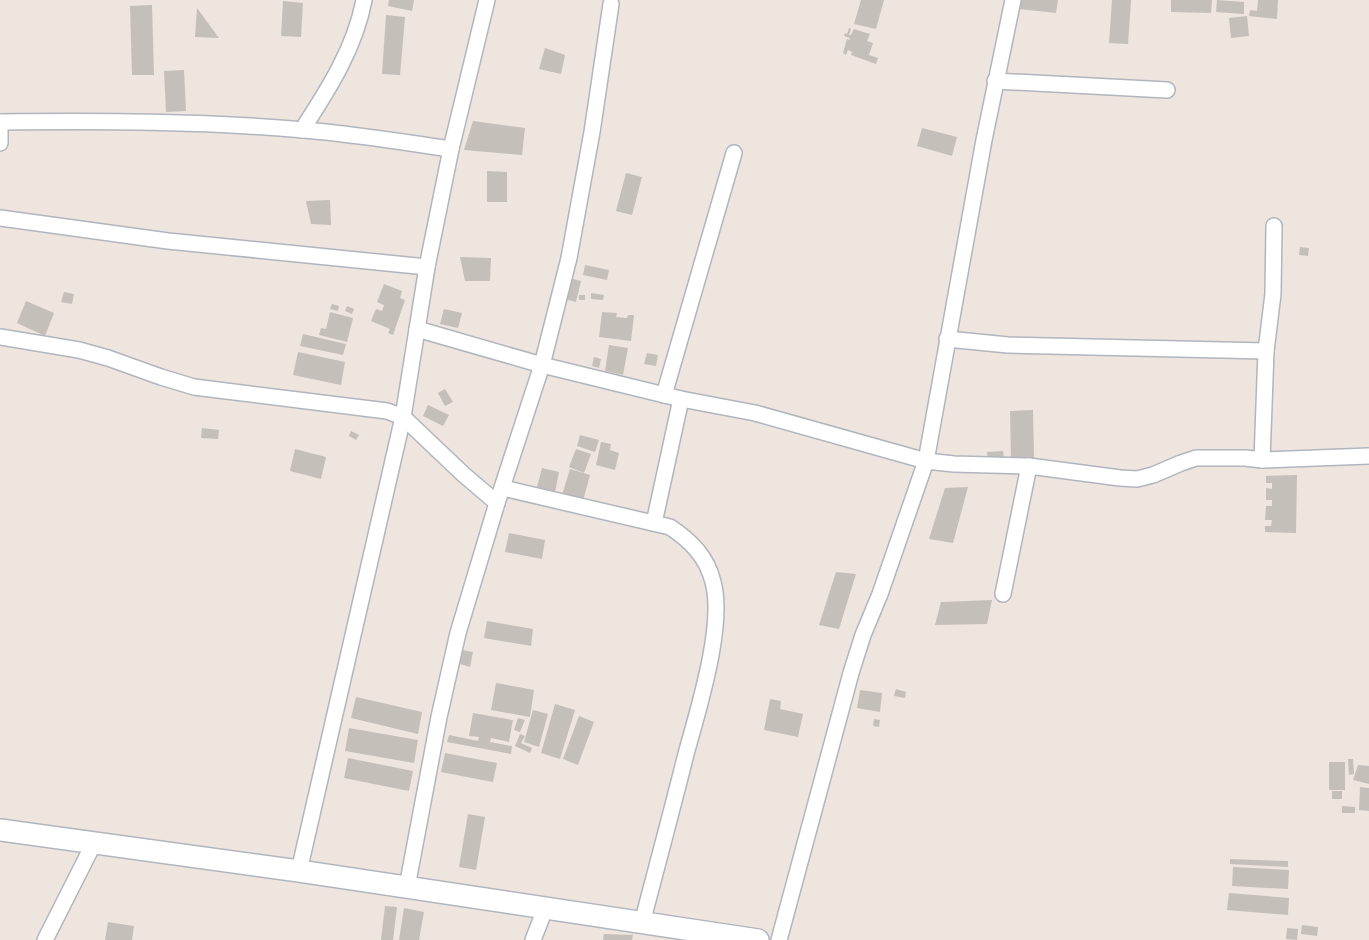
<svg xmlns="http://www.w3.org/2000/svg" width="1369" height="940" font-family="Jost,sans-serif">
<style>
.building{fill:#c5bfba}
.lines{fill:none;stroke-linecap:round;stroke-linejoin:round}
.minor-casing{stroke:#b1b5be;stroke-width:18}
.secondary-casing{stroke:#b1b5be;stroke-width:24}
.minor{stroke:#fff;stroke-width:15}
.secondary{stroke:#fff;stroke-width:21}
</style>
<rect width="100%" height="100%" fill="#ede5de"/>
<!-- building -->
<g class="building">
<path d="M389,0h25l-2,11 -24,-5z"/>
<path d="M861,0h23l-8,29 -22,-5z"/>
<path d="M1021,0h37l-2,13 -37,-4z"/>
<path d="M1112,0h19l-3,44 -19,-1z"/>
<path d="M1171,0h41l-1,13 -40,-1z"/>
<path d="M1217,0l27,2v12l-28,-2z"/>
<path d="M1258,0h20l-1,19 -28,-3 1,-6 7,1z"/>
<path d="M283,1l20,2 -2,34 -20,-1z"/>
<path d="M152,5l2,70h-22l-2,-69z"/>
<path d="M197,8l22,30 -24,-1z"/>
<path d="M386,15l19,2 -5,58 -18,-1z"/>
<path d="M1247,16l2,20 -18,2 -2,-20z"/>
<path d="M849,28l2,1 -2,6h2l3,-6 16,5 -3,7 6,2 -4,12 9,3 -2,6 -25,-9 1,-3 -4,-2 -2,5 -3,-2 4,-14 2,1 1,-2 -6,-2 1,-3 2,1z"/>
<path d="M545,48l20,7 -4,19 -22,-5z"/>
<path d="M184,70l2,41 -20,1 -2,-41z"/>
<path d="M473,121l52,7 -3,27 -58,-5z"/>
<path d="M922,128l35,9 -5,19 -35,-10z"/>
<path d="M487,171l20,1v30h-20z"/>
<path d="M626,173l16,4 -10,38 -16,-4z"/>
<path d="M330,200l1,25 -20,-1 -5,-23z"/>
<path d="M1300,247l9,1 -1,8 -9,-1z"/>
<path d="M460,257l31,1 -1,23h-25z"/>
<path d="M585,265l24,5 -2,10 -24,-5z"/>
<path d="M569,278l12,3 -5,21 -12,-3z"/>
<path d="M384,284l18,7 -2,7 5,2 -12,35 -5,-2 2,-4 -19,-8 5,-12 6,2 2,-6 -7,-3z"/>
<path d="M64,292l10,2 -2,10 -11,-2z"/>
<path d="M591,293l13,2 -1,5 -12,-1z"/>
<rect x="579" y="295" width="6" height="5"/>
<path d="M26,301l28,12 -9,23 -28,-13z"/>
<path d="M332,304l7,2 -1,5 -8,-2z"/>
<path d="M347,306l7,3 -2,5 -7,-3z"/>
<path d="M444,309l18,4 -4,15 -18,-4z"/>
<path d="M330,312l23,6 -6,24 -28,-7 2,-7 5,1z"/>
<path d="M602,312l15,1 -1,4 11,1 1,-3h6l-3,26 -32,-4z"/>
<path d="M303,334l43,10 -3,11 -43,-9z"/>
<path d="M609,345l19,3 -5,27 -18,-4z"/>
<path d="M298,352l47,10 -4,23 -48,-10z"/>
<path d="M647,353l11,2 -2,11 -12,-2z"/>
<path d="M594,357l7,2 -2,9 -7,-2z"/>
<path d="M445,389l8,13 -8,4 -7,-13z"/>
<path d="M428,405l21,10 -6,11 -20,-10z"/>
<path d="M1033,410l1,48 -23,1 -1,-48z"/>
<path d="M202,428l17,2 -1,9 -17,-1z"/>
<path d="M351,431l8,4 -3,5 -7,-4z"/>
<path d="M580,435l19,5 -4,12 -18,-6z"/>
<path d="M601,442l10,2 -1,6 9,3 -4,17 -19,-5z"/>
<path d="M295,449l31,8 -5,22 -31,-8z"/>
<path d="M576,449l15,5 -7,19 -15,-6z"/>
<path d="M1003,451l1,8 -16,1 -1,-8z"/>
<path d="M542,468l17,4 -4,20 -18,-5z"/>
<path d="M570,469l20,6 -7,26 -21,-6z"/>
<path d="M1297,475l-1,58 -31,-1v-6h6l1,-6h-7l1,-14h6v-6h-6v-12l6,1v-6h-6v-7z"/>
<path d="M968,487l-15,56 -24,-4 16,-51z"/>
<path d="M509,533l36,7 -3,19 -37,-7z"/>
<path d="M836,572l20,2 -17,55 -20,-4z"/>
<path d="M992,600l-5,24 -52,1 6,-23z"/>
<path d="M487,621l46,8 -2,17 -47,-8z"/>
<path d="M462,650l11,2 -3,15 -10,-3z"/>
<path d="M496,683l38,7 -4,27 -39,-7z"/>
<path d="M896,689l10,3 -1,6 -11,-2z"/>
<path d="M860,690l22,3 -2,19 -23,-4z"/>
<path d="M356,697l66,15 -4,22 -67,-16z"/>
<path d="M770,699l11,2 -1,8 23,5 -5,23 -34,-7z"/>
<path d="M555,704l20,6 -15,49 -19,-6z"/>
<path d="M533,710l15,4 -9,33 -15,-5z"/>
<path d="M473,713l40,7 -4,22 -18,-4 -1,4 22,4 -1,8 -64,-12 2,-7 29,6 1,-4 -10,-1z"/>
<path d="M579,716l15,6 -16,43 -15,-6z"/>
<path d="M518,718l7,2 -5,12 -6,-2z"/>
<path d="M874,719l6,1 -1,7 -6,-1z"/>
<path d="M349,728l69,12 -4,23 -69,-12z"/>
<path d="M520,734l5,2 -4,7 11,5 -2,5 -15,-7z"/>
<path d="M445,753l52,10 -4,19 -52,-10z"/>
<path d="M348,758l65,13 -4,20 -65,-13z"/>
<path d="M1348,759h5l1,15 -5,1z"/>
<rect x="1329" y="762" width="16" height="28"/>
<path d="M1358,765l11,1v18l-16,-4z"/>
<path d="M1360,787l9,1v23l-10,-1z"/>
<rect x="1332" y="791" width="10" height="8"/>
<path d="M1342,806l13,1v6h-13z"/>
<path d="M468,814l17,3 -9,53 -17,-3z"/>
<path d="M1230,859l58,2v6l-58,-3z"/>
<path d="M1233,867l56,3 -1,19 -56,-3z"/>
<path d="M1229,893l60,5 -1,17 -61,-5z"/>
<path d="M385,906l12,1 -4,33h-12z"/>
<path d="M404,908l20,4 -5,28h-20z"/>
<path d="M108,922l26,4 -2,14h-27z"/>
<path d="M1302,925l16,2 -1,9 -16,-2z"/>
<path d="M1287,928l11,1 -1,11 -11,-1z"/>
<path d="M604,934l29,1 -1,5h-29z"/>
</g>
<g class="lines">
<defs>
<g id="minor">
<path d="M995,81l172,9"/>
<path d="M0,122c101,-1 203,-1 304,8 50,4 98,12 147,19"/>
<path d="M302,130c26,-40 53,-82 62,-130"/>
<path d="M0,143v-21"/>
<path d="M0,218l168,23 259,26"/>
<path d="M417,329l125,36 139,34 74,14 171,48 28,3 75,2 91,12 17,1 16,-4 28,-12 15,-5h49l17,2 107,-4"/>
<path d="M0,337l79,13 29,8 53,19 33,10 193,24 16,6 60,57 34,29"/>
<path d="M947,339l61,6 258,6"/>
<path d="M664,395l70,-242"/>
<path d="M1262,460l4,-109 7,-57 1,-68"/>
<path d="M503,488l167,39c21,14 37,30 43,55 12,43 -15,128 -27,172 -14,56 -29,112 -44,169"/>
<path d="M654,523l27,-124"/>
<path d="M1003,594l26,-128"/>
<path d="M299,871l104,-454 24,-150 24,-118 36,-149"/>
<path d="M407,887l32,-170 19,-84 39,-130 45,-138 27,-107 23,-126 19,-128"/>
<path d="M45,940l49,-97"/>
<path d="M533,940l12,-31"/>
<path d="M779,940l72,-267 12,-38 17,-41 46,-133 58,-321 29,-140"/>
</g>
<path id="secondary" d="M0,830l299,41 459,69"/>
</defs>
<!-- minor casing -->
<use href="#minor" class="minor-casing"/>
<!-- secondary casing -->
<use href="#secondary" class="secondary-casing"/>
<!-- minor -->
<use href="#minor" class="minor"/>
<!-- secondary -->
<use href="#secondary" class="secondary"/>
</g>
</svg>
